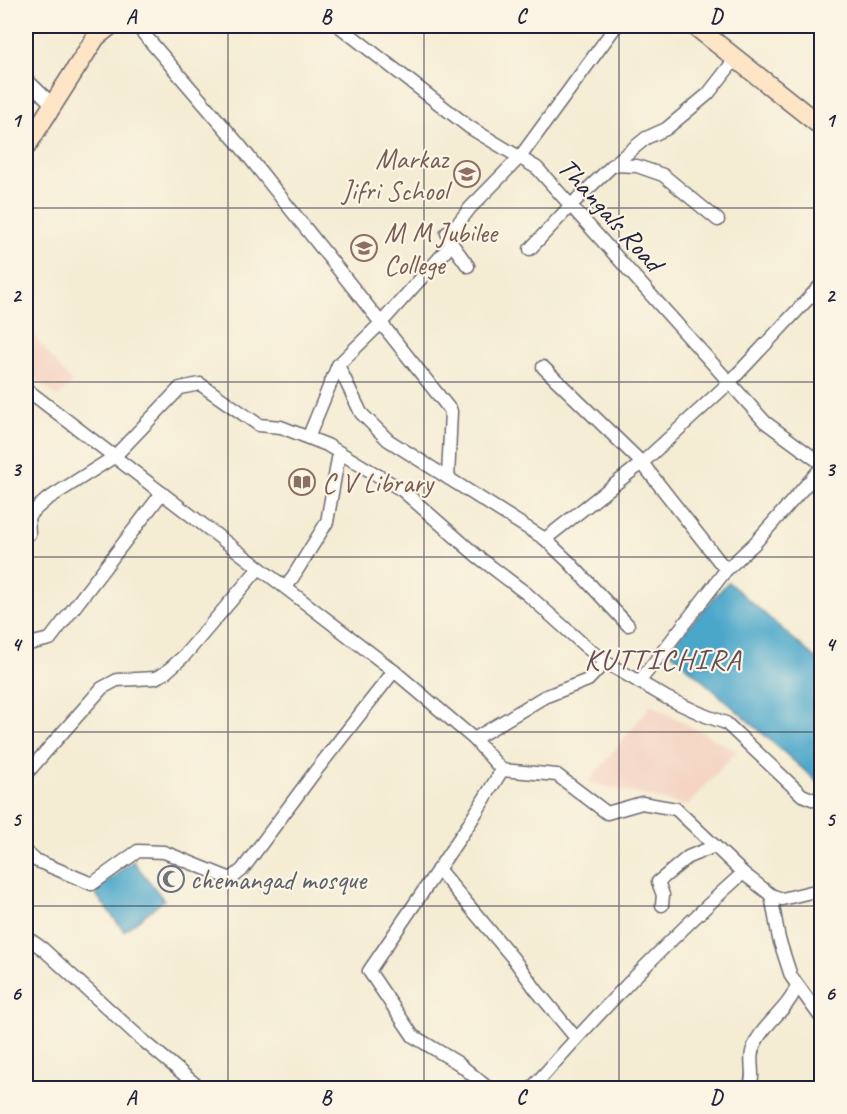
<svg xmlns="http://www.w3.org/2000/svg" width="847" height="1114" font-family="Caveat,sans-serif">
<style>
.built{fill:#f4d3c1}
.water{fill:#4ca7ca;stroke:#376482;stroke-width:1.5}
.lines{fill:none;stroke-linecap:round;stroke-linejoin:round}
.street-casing{stroke:#6c6970;stroke-width:15}
.secondary-casing{stroke:#6c6970;stroke-width:21}
.street{stroke:#fff;stroke-width:12}
.secondary{stroke:#fee5c5;stroke-width:18}
.grid{fill:none;stroke:#22223b;stroke-width:1.5;stroke-opacity:0.55}
.labels{text-anchor:middle;stroke-width:4.5;stroke-linejoin:round;paint-order:stroke}
.education-label{font-size:28px;fill:#785e54;stroke:#fcf5e5;text-anchor:start}
.street-label{font-size:28px;fill:#22223b;stroke:#fcf5e5}
.worship-label{font-size:28px;fill:#5b616d;stroke:#fcf5e5;text-anchor:start}
.neighbourhood-label{font-size:30px;letter-spacing:1.5px;fill:#664d58;stroke:#fcf5e5}
.neatline{fill:none;stroke:#22223b;stroke-width:2}
.grid-label{font-size:20px;text-anchor:middle;font-weight:bold;fill:#22223b}
</style>
<rect width="100%" height="100%" fill="#fcf5e5"/>
<filter id="ink" filterUnits="userSpaceOnUse"><feTurbulence type="fractalNoise" baseFrequency=".0167" numOctaves="2"/><feDisplacementMap in="SourceGraphic" scale="12" xChannelSelector="R" yChannelSelector="G"/><feConvolveMatrix kernelMatrix="1 2 1 2 8 2 1 2 1" color-interpolation-filters="sRGB"/></filter>
<filter id="wash" filterUnits="userSpaceOnUse"><feTurbulence type="fractalNoise" baseFrequency=".008" numOctaves="4" result="noise"/><feDisplacementMap in="SourceGraphic" scale="24" xChannelSelector="R" yChannelSelector="G"/><feGaussianBlur stdDeviation="1.35" result="paint"/><feColorMatrix in="noise" values="0 0 0 0 0 0 0 0 0 0 0 0 0 0 0 0 0 1.4 0 .05"/><feComposite in="paint" operator="in"/></filter>
<g filter="url(#wash)">
<rect width="100%" height="100%" fill="#f4ecd3"/>
<!-- built -->
<g class="built">
<path d="M26,326l46,57 -14,14 -32,-25z"/>
<path d="M651,705l86,46 -50,55 -98,-24z"/>
</g>
<!-- water -->
<g class="water">
<path d="M728,582l93,81v122l-153,-135z"/>
<path d="M133,861l31,39 -40,31 -30,-39z"/>
</g>
</g>
<g filter="url(#ink)">
<g class="lines">
<defs>
<g id="street">
<path d="M137,26l104,121 210,264 -3,67 97,61 97,-76 84,107"/>
<path d="M339,26l130,101 68,41 228,254 57,42"/>
<path d="M26,79l27,26"/>
<path d="M613,165l33,-27 20,-9 42,-35 28,-36"/>
<path d="M530,249l42,-45 41,-39 24,1 26,9 55,45"/>
<path d="M468,266l-16,-22 -5,-11 9,-7 14,-18 50,-51 96,-131"/>
<path d="M338,365l23,48 27,27 60,38"/>
<path d="M543,367l99,96 88,-81 92,-98"/>
<path d="M26,389l368,282 80,68 28,31 55,5 50,38 35,-10 34,6 67,64 28,22 11,4 37,-9 3,2"/>
<path d="M308,438l30,-73 42,-41 72,-80"/>
<path d="M29,534l-1,-18 18,-16 68,-43 66,-69 20,-4 59,41 22,2 46,18 75,45 75,66 50,38 58,52 20,16 62,36 39,18 20,7 76,72 15,6 5,-2"/>
<path d="M545,539l24,23 59,63"/>
<path d="M286,588l41,-66 12,-69"/>
<path d="M26,638l7,5 17,-4 112,-146"/>
<path d="M639,682l87,-112 29,-27 67,-76"/>
<path d="M474,739l70,-42 44,-17 17,-18"/>
<path d="M26,774l76,-86 15,-8 38,-2 10,-5 19,-17 75,-88"/>
<path d="M26,852l9,8 57,24 46,-33 26,1 67,27 11,-9 72,-97 80,-102"/>
<path d="M438,869l74,88 25,34 39,47"/>
<path d="M771,895l8,44 12,37 31,43"/>
<path d="M662,905l1,-10 -5,-13 30,-25 27,-11"/>
<path d="M26,937l17,12 96,88 61,51"/>
<path d="M488,1088l-30,-25 -45,-27 -44,-65 100,-147 33,-54"/>
<path d="M532,1088c66,-75 136,-148 211,-215"/>
<path d="M748,1088c8,-10 1,-24 4,-36 7,-27 37,-41 45,-67"/>
</g>
<g id="secondary">
<path d="M695,26l127,101"/>
<path d="M26,147l70,-110 14,-11"/>
</g>
</defs>
<!-- street casing -->
<use href="#street" class="street-casing"/>
<!-- secondary casing -->
<use href="#secondary" class="secondary-casing"/>
<!-- street -->
<use href="#street" class="street"/>
<!-- secondary -->
<use href="#secondary" class="secondary"/>
</g>
</g>
<!-- grid -->
<path class="grid" d="M228,26v1062M424,26v1062M619,26v1062M26,208h796M26,382h796M26,557h796M26,732h796M26,906h796"/>
<!-- icons -->
<defs>
<symbol id="school-ring" viewBox="-11 -11 22 22"><circle r="9.5" fill="#fcf5e5" stroke="#8d6e63" stroke-width="1.5"/><path d="M0-5L7-2L0 1L-7-2ZM-4 1L0 2.5L4 1V4Q0 6-4 4Z" fill="#8d6e63"/></symbol>
<symbol id="university-ring" viewBox="-11 -11 22 22"><circle r="9.5" fill="#fcf5e5" stroke="#8d6e63" stroke-width="1.5"/><path d="M0-5L7-2L0 1L-7-2ZM-4 1L0 2.5L4 1V4Q0 6-4 4Z" fill="#8d6e63"/></symbol>
<symbol id="library-ring" viewBox="-11 -11 22 22"><circle r="9.5" fill="#fcf5e5" stroke="#8d6e63" stroke-width="1.5"/><path d="M-6-4Q-3-5.5-.7-3.5V5Q-3 3-6 4ZM6-4Q3-5.5 .7-3.5V5Q3 3 6 4Z" fill="#8d6e63"/></symbol>
<symbol id="mosque-ring" viewBox="-11 -11 22 22"><circle r="9.5" fill="#fcf5e5" stroke="#6b7280" stroke-width="1.5"/><path d="M3.5-4.9A6 6 0 1 0 3.5 4.9A5 5 0 1 1 3.5-4.9Z" fill="#6b7280"/></symbol>
</defs>
<g fill-rule="evenodd">
<use href="#school-ring" x="452" y="159" width="30" height="30"/>
<use href="#university-ring" x="349" y="233" width="30" height="30"/>
<use href="#library-ring" x="287" y="467" width="30" height="30"/>
<use href="#mosque-ring" x="156" y="864" width="30" height="30"/>
</g>
<g class="labels">
<!-- education labels -->
<g class="education-label">
<text x="448" y="168" text-anchor="end">Markaz<tspan x="448" dy="32">Jifri School</tspan></text>
<text x="384" y="242">M M Jubilee<tspan x="384" dy="32">College</tspan></text>
<text x="322" y="492">C V Library</text>
</g>
<!-- street labels -->
<g class="street-label">
<text transform="translate(611 214) rotate(48)" y="10">Thangals Road</text>
</g>
<!-- worship labels -->
<g class="worship-label">
<text x="190" y="889">chemangad mosque</text>
</g>
<!-- neighbourhood labels -->
<g class="neighbourhood-label">
<text x="663" y="669">KUTTICHIRA</text>
</g>
</g>
<!-- margin -->
<rect width="847" height="1114" fill="none" stroke="#fcf5e5" stroke-width="66"/>
<rect x="33" y="33" width="781" height="1048" class="neatline"/>
<g class="grid-label">
<text x="131" y="23">A</text>
<text x="326" y="23">B</text>
<text x="521" y="23">C</text>
<text x="716" y="23">D</text>
<text x="16" y="127">1</text>
<text x="830" y="127">1</text>
<text x="16" y="302">2</text>
<text x="830" y="302">2</text>
<text x="16" y="476">3</text>
<text x="830" y="476">3</text>
<text x="16" y="651">4</text>
<text x="830" y="651">4</text>
<text x="16" y="826">5</text>
<text x="830" y="826">5</text>
<text x="16" y="1000">6</text>
<text x="830" y="1000">6</text>
<text x="131" y="1104">A</text>
<text x="326" y="1104">B</text>
<text x="521" y="1104">C</text>
<text x="716" y="1104">D</text>
</g>
</svg>
